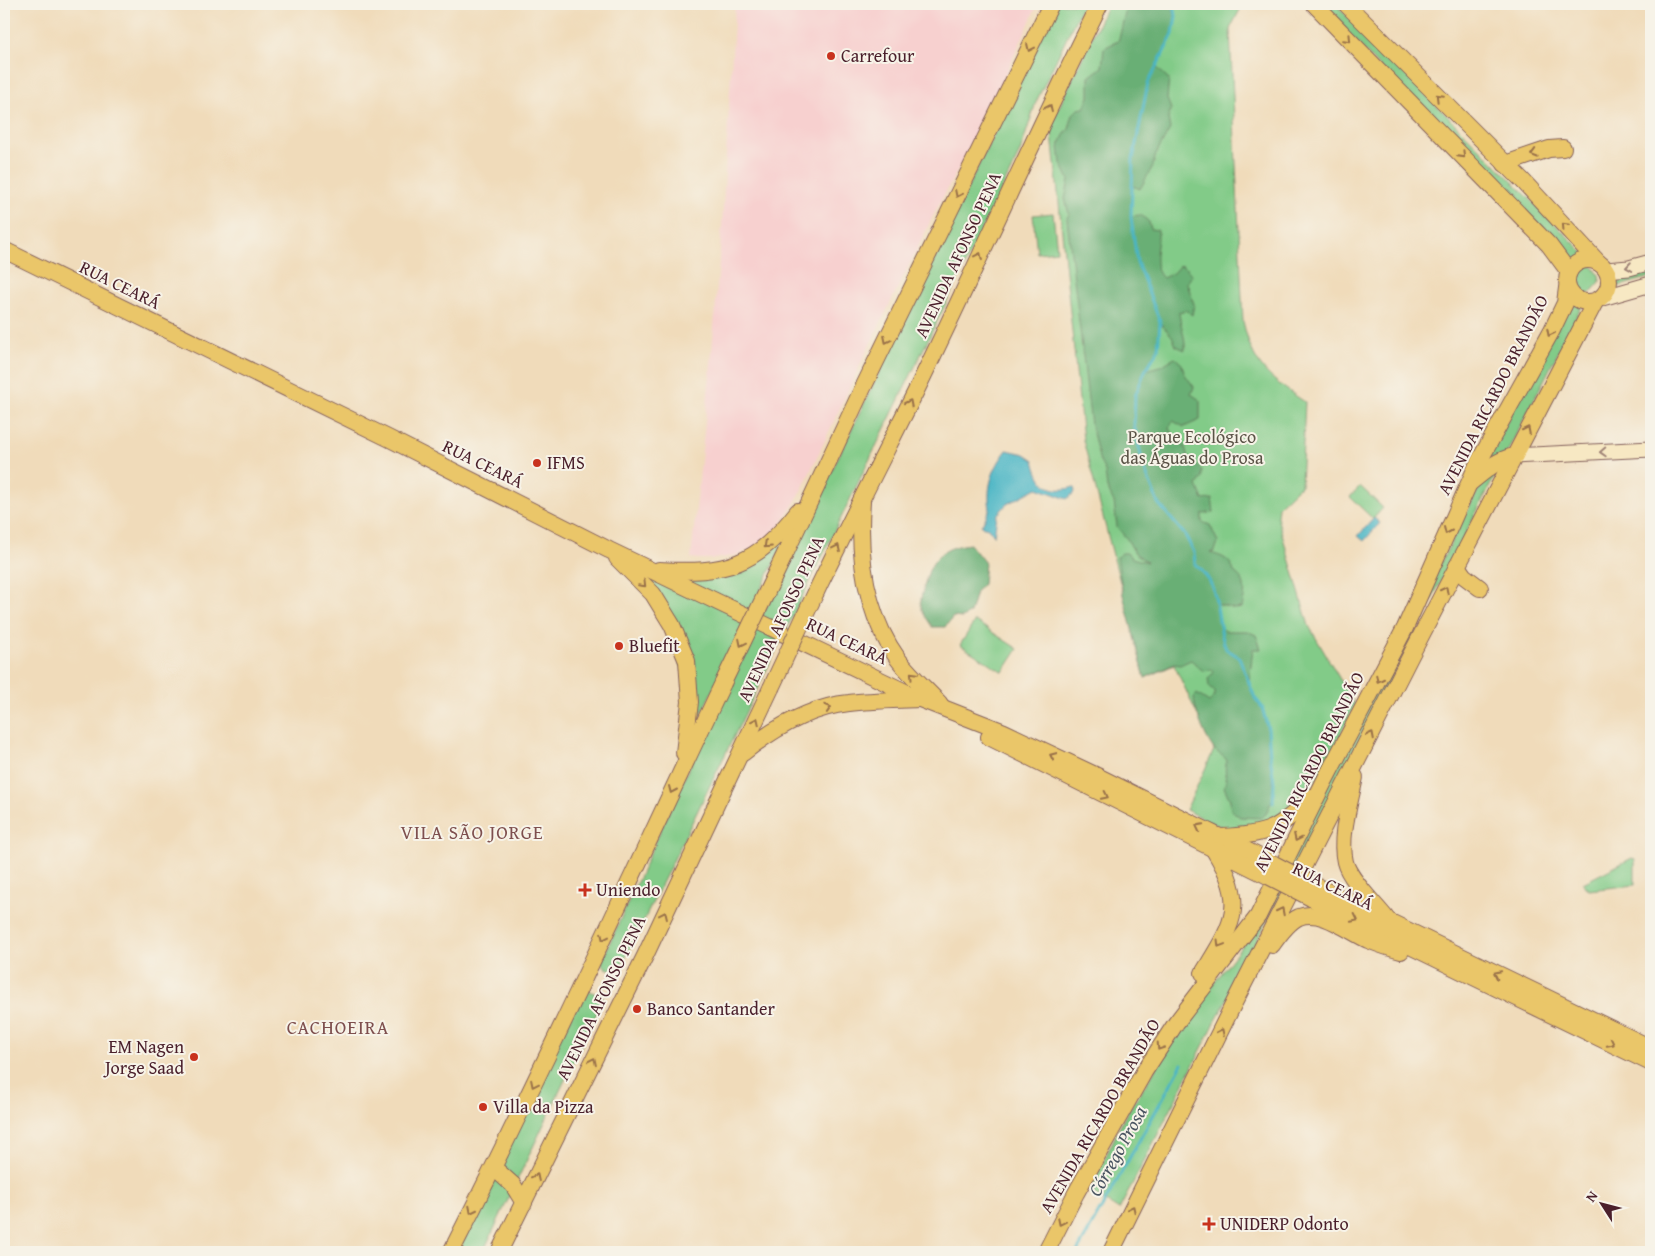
<svg xmlns="http://www.w3.org/2000/svg" width="1655" height="1256" font-family="'Gentium Book Plus',serif">
<style>
.built{fill:#f7d0cf}
.green{fill:#82cb88;stroke:#66755a}
.forest{fill:#69af74;stroke:#5a6750}
.water{fill:#49b5c5;stroke:#4a6a78}
.lines{fill:none;stroke-linecap:round;stroke-linejoin:round}
.stream{stroke:#49b5c5;stroke-width:3}
.secondary-casing{stroke:#84615d;stroke-width:17}
.primary-casing{stroke:#84615d;stroke-width:18}
.secondary{stroke:#f7e8c3;stroke-width:15}
.primary{stroke:#eac669;stroke-width:16}
.primary-bridge-casing{stroke:#84615d;stroke-width:18;stroke-linecap:butt}
.primary-bridge{stroke:#eac669;stroke-width:16}
.oneway{stroke:#9a724a}
.oneway2{stroke:#a08477}
.poi-dot{fill:#c8321e;stroke:#f7f3e8;stroke-width:2}
.labels{text-anchor:middle;stroke-width:4;stroke-linejoin:round;paint-order:stroke}
.poi-label{font-size:18px;fill:#4a1f2b;stroke:#f7f3e8;text-anchor:start}
.street-label{font-size:18px;fill:#4a1f2b;stroke:#f7f3e8}
.park-label{font-size:18px;fill:#5b5347;stroke:#f7f3e8}
.neighbourhood-label{font-size:19px;letter-spacing:1px;fill:#7e4f4e;stroke:#f7f3e8}
.water-label{font-size:19px;font-style:italic;fill:#4a5461;stroke:#f7f3e8}
</style>
<rect width="100%" height="100%" fill="#f7f3e8"/>
<filter id="ink" filterUnits="userSpaceOnUse"><feTurbulence type="fractalNoise" baseFrequency=".02" numOctaves="2"/><feDisplacementMap in="SourceGraphic" scale="10" xChannelSelector="R" yChannelSelector="G"/><feConvolveMatrix kernelMatrix="1 2 1 2 8 2 1 2 1" color-interpolation-filters="sRGB"/></filter>
<filter id="wash" filterUnits="userSpaceOnUse"><feTurbulence type="fractalNoise" baseFrequency=".0096" numOctaves="4" result="noise"/><feDisplacementMap in="SourceGraphic" scale="20" xChannelSelector="R" yChannelSelector="G"/><feGaussianBlur stdDeviation="1.12" result="paint"/><feColorMatrix in="noise" values="0 0 0 0 0 0 0 0 0 0 0 0 0 0 0 0 0 1.4 0 .05"/><feComposite in="paint" operator="in"/></filter>
<g filter="url(#wash)">
<rect width="100%" height="100%" fill="#f0dbba"/>
<!-- built -->
<path class="built" d="M735,4h303l-58,126 -42,76 -77,157 -62,133 -19,30 -22,20 -20,9 -24,4h-16l-7,-1 20,-194 11,-139z"/>
<!-- green -->
<g class="green">
<path d="M1056,4h27l-47,98 -16,50 -391,799 -11,21 -12,-4 -5,-6 85,-188z"/>
<path d="M1108,4h135l-13,25 13,292c10,45 24,56 62,81l-4,83 -23,22 -1,10 32,109 46,79c-18,37 -45,97 -80,120 -7,4 -28,8 -37,7 -10,0 -41,-17 -52,-22l28,-60 -40,-85 -29,13 -62,-238 -32,-316z"/>
<path d="M1321,4h14l248,248 16,23 1,7 -11,12c-11,0 -14,-8 -15,-17z"/>
<path d="M1053,213l4,38 -20,2 -4,-38z"/>
<path d="M1651,266v11l-42,12 3,-11z"/>
<path d="M1571,297l12,5v2l-464,906 -30,-19 37,-77 24,-36 23,-41 76,-100 230,-449 5,-22z"/>
<path d="M1360,486l23,22 -10,11 -23,-22z"/>
<path d="M795,519l-106,220 6,-40 -50,-123c37,0 88,7 119,-19 12,-10 21,-26 31,-38z"/>
<path d="M975,621l43,28 -15,23 -43,-27z"/>
<path d="M1632,858l3,1v26l-46,5 -4,-3 -2,-4z"/>
<path d="M582,987l22,11 -121,254h-28z"/>
</g>
<!-- forest -->
<g class="forest">
<path d="M1129,4c10,0 26,-3 36,0 25,9 -2,48 -9,63l13,12 -2,20 4,10 -3,9 2,11 -14,25 -3,12 -13,23 -7,-3 -2,30 10,-1 8,7 2,7 7,1c1,16 -8,36 5,48l10,-5 7,-8 6,3 6,7 -5,8 7,21 -2,11 -6,-5 -7,2c1,13 7,25 6,38l-9,-4 -4,-10 -12,-13 -2,27 -13,20 15,-4 15,-8 7,6 2,9 10,14 -3,7 9,6v20l-16,7 -11,-6 -4,7 6,12 9,4 4,13 14,13v8l-5,7 6,15 9,-1 2,13 -12,2v8l8,3 8,17 -3,9 -5,2c12,3 21,6 24,19 14,9 11,22 8,36l-7,1 -19,-5 4,22 5,5h22l9,4 5,14h-8l-4,32 6,17 7,9 6,22 6,67 -8,18 -4,4 -22,-1 -9,-7 -1,-10 -6,-13c4,-9 -1,-17 3,-26 -3,-6 -8,-6 -12,-11 -9,-9 -21,-41 -21,-53l3,-3 12,8 6,-6v-5l-6,-4 -1,-8 6,-7 -2,-2 -9,1 -12,-11 -11,5 -6,-1 -29,14 -22,-83 -6,-38 5,-4h5l5,5 15,4 -12,-9 -8,-14 -10,-12 -3,-25 -7,-14 -2,-17 -5,-9 -9,-37 -24,-207 2,-4 -4,-15 4,-19 -8,-17 -2,-17 5,-11 5,-6 4,-15 5,-5 6,-1 5,-11v-20l13,-10 2,-19 14,-7c5,-13 4,-25 11,-37z"/>
<path d="M970,544l15,19 -2,21 -7,8 -6,21 -8,5 -9,-1 -8,10h-13c-3,-6 -10,-14 -11,-21 -1,-8 2,-15 4,-23 7,-26 18,-36 45,-39z"/>
</g>
<!-- water -->
<g class="water">
<path d="M1007,450l18,4 9,6c5,22 14,35 40,27l1,5 -8,7 -30,-11 -30,16 -10,11 -3,21 -6,-8 -7,-2 9,-17c-4,-23 3,-41 17,-59z"/>
<path d="M1374,518l6,5 -16,18 -6,-5z"/>
</g>
<g class="lines">
<!-- stream -->
<g class="stream">
<path d="M1174,4l2,12 -3,18 -25,49 -15,76 -2,58 6,45 23,60 -2,28 -13,21 -10,25 -1,28 9,41 15,38 27,32 9,17 1,12c29,24 18,52 31,85l13,8 16,41 7,9 6,22 2,27 4,26 -1,21"/>
<path d="M1077,1252l105,-188"/>
</g>
</g>
</g>
<g filter="url(#ink)">
<g class="lines">
<defs>
<g id="secondary">
<path d="M1606,270l23,-2 22,-6"/>
<path d="M1602,298l49,-14"/>
<path d="M1514,456l137,-7"/>
</g>
<g id="primary">
<path d="M1314,4l235,241 20,27"/>
<path d="M1346,4l177,177 75,81"/>
<path d="M1505,164l44,-15 14,-1"/>
<path d="M4,250l384,188 221,112 311,149 84,33 91,43 179,89"/>
<circle cx="1588" cy="281" r="21"/>
<path d="M1470,483c14,-11 26,-23 44,-27"/>
<path d="M862,502c-4,56 3,111 36,157 12,16 28,30 42,45"/>
<path d="M786,552l73,-156 192,-392"/>
<path d="M617,558l36,36 19,31 15,36 3,41 -6,51"/>
<path d="M1457,566l7,10 16,12"/>
<path d="M659,570c68,4 96,-4 139,-59"/>
<path d="M816,592c32,-67 66,-133 99,-199 63,-129 121,-261 185,-389"/>
<path d="M989,737l279,139"/>
<path d="M743,753c30,-24 68,-46 106,-50 23,-3 47,-3 69,-4"/>
<path d="M1355,777c-5,26 -16,59 -10,85 4,17 30,42 41,56"/>
<path d="M1221,837c46,-2 58,-7 90,-40"/>
<path d="M1316,886l335,162"/>
<path d="M1311,898l340,165"/>
<path d="M1272,945c7,-10 16,-23 27,-28 22,-9 49,14 69,23 10,4 21,8 33,11"/>
<path d="M1203,973c30,-49 45,-68 11,-123"/>
<path d="M494,1168l19,17 11,18"/>
<path d="M451,1252c95,-188 182,-379 272,-569"/>
<path d="M499,1252l146,-296 126,-268"/>
<path d="M1046,1252l30,-59 68,-121 32,-49 82,-107 67,-136 80,-152 73,-165 74,-133 13,-27 2,-15"/>
<path d="M1111,1252l124,-251 177,-348 183,-351"/>
</g>
</defs>
<!-- secondary casing -->
<use href="#secondary" class="secondary-casing"/>
<!-- primary casing -->
<use href="#primary" class="primary-casing"/>
<!-- secondary -->
<use href="#secondary" class="secondary"/>
<!-- primary -->
<use href="#primary" class="primary"/>
<defs>
<g id="primary-bridge">
<path d="M723,683l63,-131"/>
<path d="M771,688l45,-96"/>
<path d="M1274,864l42,22"/>
<path d="M1268,876l43,22"/>
</g>
</defs>
<!-- primary-bridge casing -->
<use href="#primary-bridge" class="primary-bridge-casing"/>
<!-- primary-bridge -->
<use href="#primary-bridge" class="primary-bridge"/>
</g>
<!-- one-way arrows -->
<defs><path id="oneway-chevron" d="M-2-3.5L2.5 0L-2 3.5" fill="none" stroke-width="1.6" stroke-linecap="round" stroke-linejoin="round" transform="scale(1.25)"/></defs>
<g class="oneway">
<use href="#oneway-chevron" transform="translate(1348 39) rotate(46)"/>
<use href="#oneway-chevron" transform="translate(1030 48) rotate(115)"/>
<use href="#oneway-chevron" transform="translate(1439 97) rotate(-135)"/>
<use href="#oneway-chevron" transform="translate(1049 108) rotate(-65)"/>
<use href="#oneway-chevron" transform="translate(1534 154) rotate(164)"/>
<use href="#oneway-chevron" transform="translate(1462 155) rotate(46)"/>
<use href="#oneway-chevron" transform="translate(958 194) rotate(116)"/>
<use href="#oneway-chevron" transform="translate(1565 226) rotate(-133)"/>
<use href="#oneway-chevron" transform="translate(979 256) rotate(-65)"/>
<use href="#oneway-chevron" transform="translate(1550 333) rotate(117)"/>
<use href="#oneway-chevron" transform="translate(887 340) rotate(116)"/>
<use href="#oneway-chevron" transform="translate(909 403) rotate(-63)"/>
<use href="#oneway-chevron" transform="translate(1527 430) rotate(-63)"/>
<use href="#oneway-chevron" transform="translate(1447 531) rotate(114)"/>
<use href="#oneway-chevron" transform="translate(767 545) rotate(137)"/>
<use href="#oneway-chevron" transform="translate(837 548) rotate(-65)"/>
<use href="#oneway-chevron" transform="translate(643 584) rotate(45)"/>
<use href="#oneway-chevron" transform="translate(1445 590) rotate(-63)"/>
<use href="#oneway-chevron" transform="translate(742 643) rotate(116)"/>
<use href="#oneway-chevron" transform="translate(913 675) rotate(-133)"/>
<use href="#oneway-chevron" transform="translate(1379 679) rotate(117)"/>
<use href="#oneway-chevron" transform="translate(828 708) rotate(-17)"/>
<use href="#oneway-chevron" transform="translate(756 721) rotate(-65)"/>
<use href="#oneway-chevron" transform="translate(1371 735) rotate(-63)"/>
<use href="#oneway-chevron" transform="translate(1053 756) rotate(-155)"/>
<use href="#oneway-chevron" transform="translate(672 790) rotate(114)"/>
<use href="#oneway-chevron" transform="translate(1105 796) rotate(26)"/>
<use href="#oneway-chevron" transform="translate(1199 827) rotate(-153)"/>
<use href="#oneway-chevron" transform="translate(1297 838) rotate(116)"/>
<use href="#oneway-chevron" transform="translate(1281 911) rotate(-63)"/>
<use href="#oneway-chevron" transform="translate(664 915) rotate(-65)"/>
<use href="#oneway-chevron" transform="translate(1355 919) rotate(26)"/>
<use href="#oneway-chevron" transform="translate(604 937) rotate(115)"/>
<use href="#oneway-chevron" transform="translate(1220 944) rotate(121)"/>
<use href="#oneway-chevron" transform="translate(1497 974) rotate(-154)"/>
<use href="#oneway-chevron" transform="translate(1221 1032) rotate(-64)"/>
<use href="#oneway-chevron" transform="translate(1611 1043) rotate(27)"/>
<use href="#oneway-chevron" transform="translate(1160 1047) rotate(123)"/>
<use href="#oneway-chevron" transform="translate(593 1061) rotate(-64)"/>
<use href="#oneway-chevron" transform="translate(534 1084) rotate(116)"/>
<use href="#oneway-chevron" transform="translate(536 1177) rotate(-64)"/>
<use href="#oneway-chevron" transform="translate(1132 1209) rotate(-64)"/>
<use href="#oneway-chevron" transform="translate(472 1210) rotate(117)"/>
<use href="#oneway-chevron" transform="translate(1061 1222) rotate(116)"/>
</g>
<g class="oneway2">
<use href="#oneway-chevron" transform="translate(1629 267) rotate(171)"/>
<use href="#oneway-chevron" transform="translate(1603 452) rotate(177)"/>
</g>
</g>
<!-- markers -->
<g class="poi-dot">
<circle cx="831" cy="56" r="5"/>
<circle cx="537" cy="463" r="5"/>
<circle cx="619" cy="646" r="5"/>
<path d="M582.5 882.5h5v5h5v5h-5v5h-5v-5h-5v-5h5z"/>
<circle cx="637" cy="1009" r="5"/>
<circle cx="194" cy="1057" r="5"/>
<circle cx="483" cy="1107" r="5"/>
<path d="M1206.5 1216.5h5v5h5v5h-5v5h-5v-5h-5v-5h5z"/>
</g>
<g class="labels">
<!-- poi labels -->
<g class="poi-label">
<text x="841" y="62">Carrefour</text>
<text x="547" y="469">IFMS</text>
<text x="629" y="652">Bluefit</text>
<text x="596" y="896">Uniendo</text>
<text x="647" y="1015">Banco Santander</text>
<text x="184" y="1053" text-anchor="end">EM Nagen<tspan x="184" dy="21">Jorge Saad</tspan></text>
<text x="493" y="1113">Villa da Pizza</text>
<text x="1220" y="1230">UNIDERP Odonto</text>
</g>
<!-- street labels -->
<g class="street-label">
<text transform="translate(958 255) rotate(-65)" y="6">AVENIDA AFONSO PENA</text>
<text transform="translate(120 285) rotate(26)" y="6">RUA CEARÁ</text>
<text transform="translate(1493 395) rotate(-63)" y="6">AVENIDA RICARDO BRANDÃO</text>
<text transform="translate(483 464) rotate(26)" y="6">RUA CEARÁ</text>
<text transform="translate(781 619) rotate(-65)" y="6">AVENIDA AFONSO PENA</text>
<text transform="translate(847 641) rotate(25)" y="6">RUA CEARÁ</text>
<text transform="translate(1309 772) rotate(-63)" y="6">AVENIDA RICARDO BRANDÃO</text>
<text transform="translate(1333 886) rotate(26)" y="6">RUA CEARÁ</text>
<text transform="translate(601 998) rotate(-64)" y="6">AVENIDA AFONSO PENA</text>
<text transform="translate(1100 1116) rotate(-60)" y="6">AVENIDA RICARDO BRANDÃO</text>
</g>
<!-- park labels -->
<g class="park-label">
<text x="1192" y="443">Parque Ecológico<tspan x="1192" dy="21">das Águas do Prosa</tspan></text>
</g>
<!-- neighbourhood labels -->
<g class="neighbourhood-label">
<text x="472" y="839">VILA SÃO JORGE</text>
<text x="338" y="1034">CACHOEIRA</text>
</g>
<!-- water labels -->
<g class="water-label">
<text transform="translate(1117 1151) rotate(-61)" y="7">Córrego Prosa</text>
</g>
</g>
<!-- margin -->
<rect width="1655" height="1256" fill="none" stroke="#f7f3e8" stroke-width="20"/>
<!-- north arrow -->
<g transform="translate(1602 1204) rotate(306)" stroke="#f7f3e8" stroke-width="4" paint-order="stroke">
<path d="M0-4L9 19L0 12L-9 19Z" fill="#4a1f2b"/>
<text y="-8" font-size="14" font-weight="bold" text-anchor="middle" fill="#4a1f2b">N</text>
</g>
</svg>
